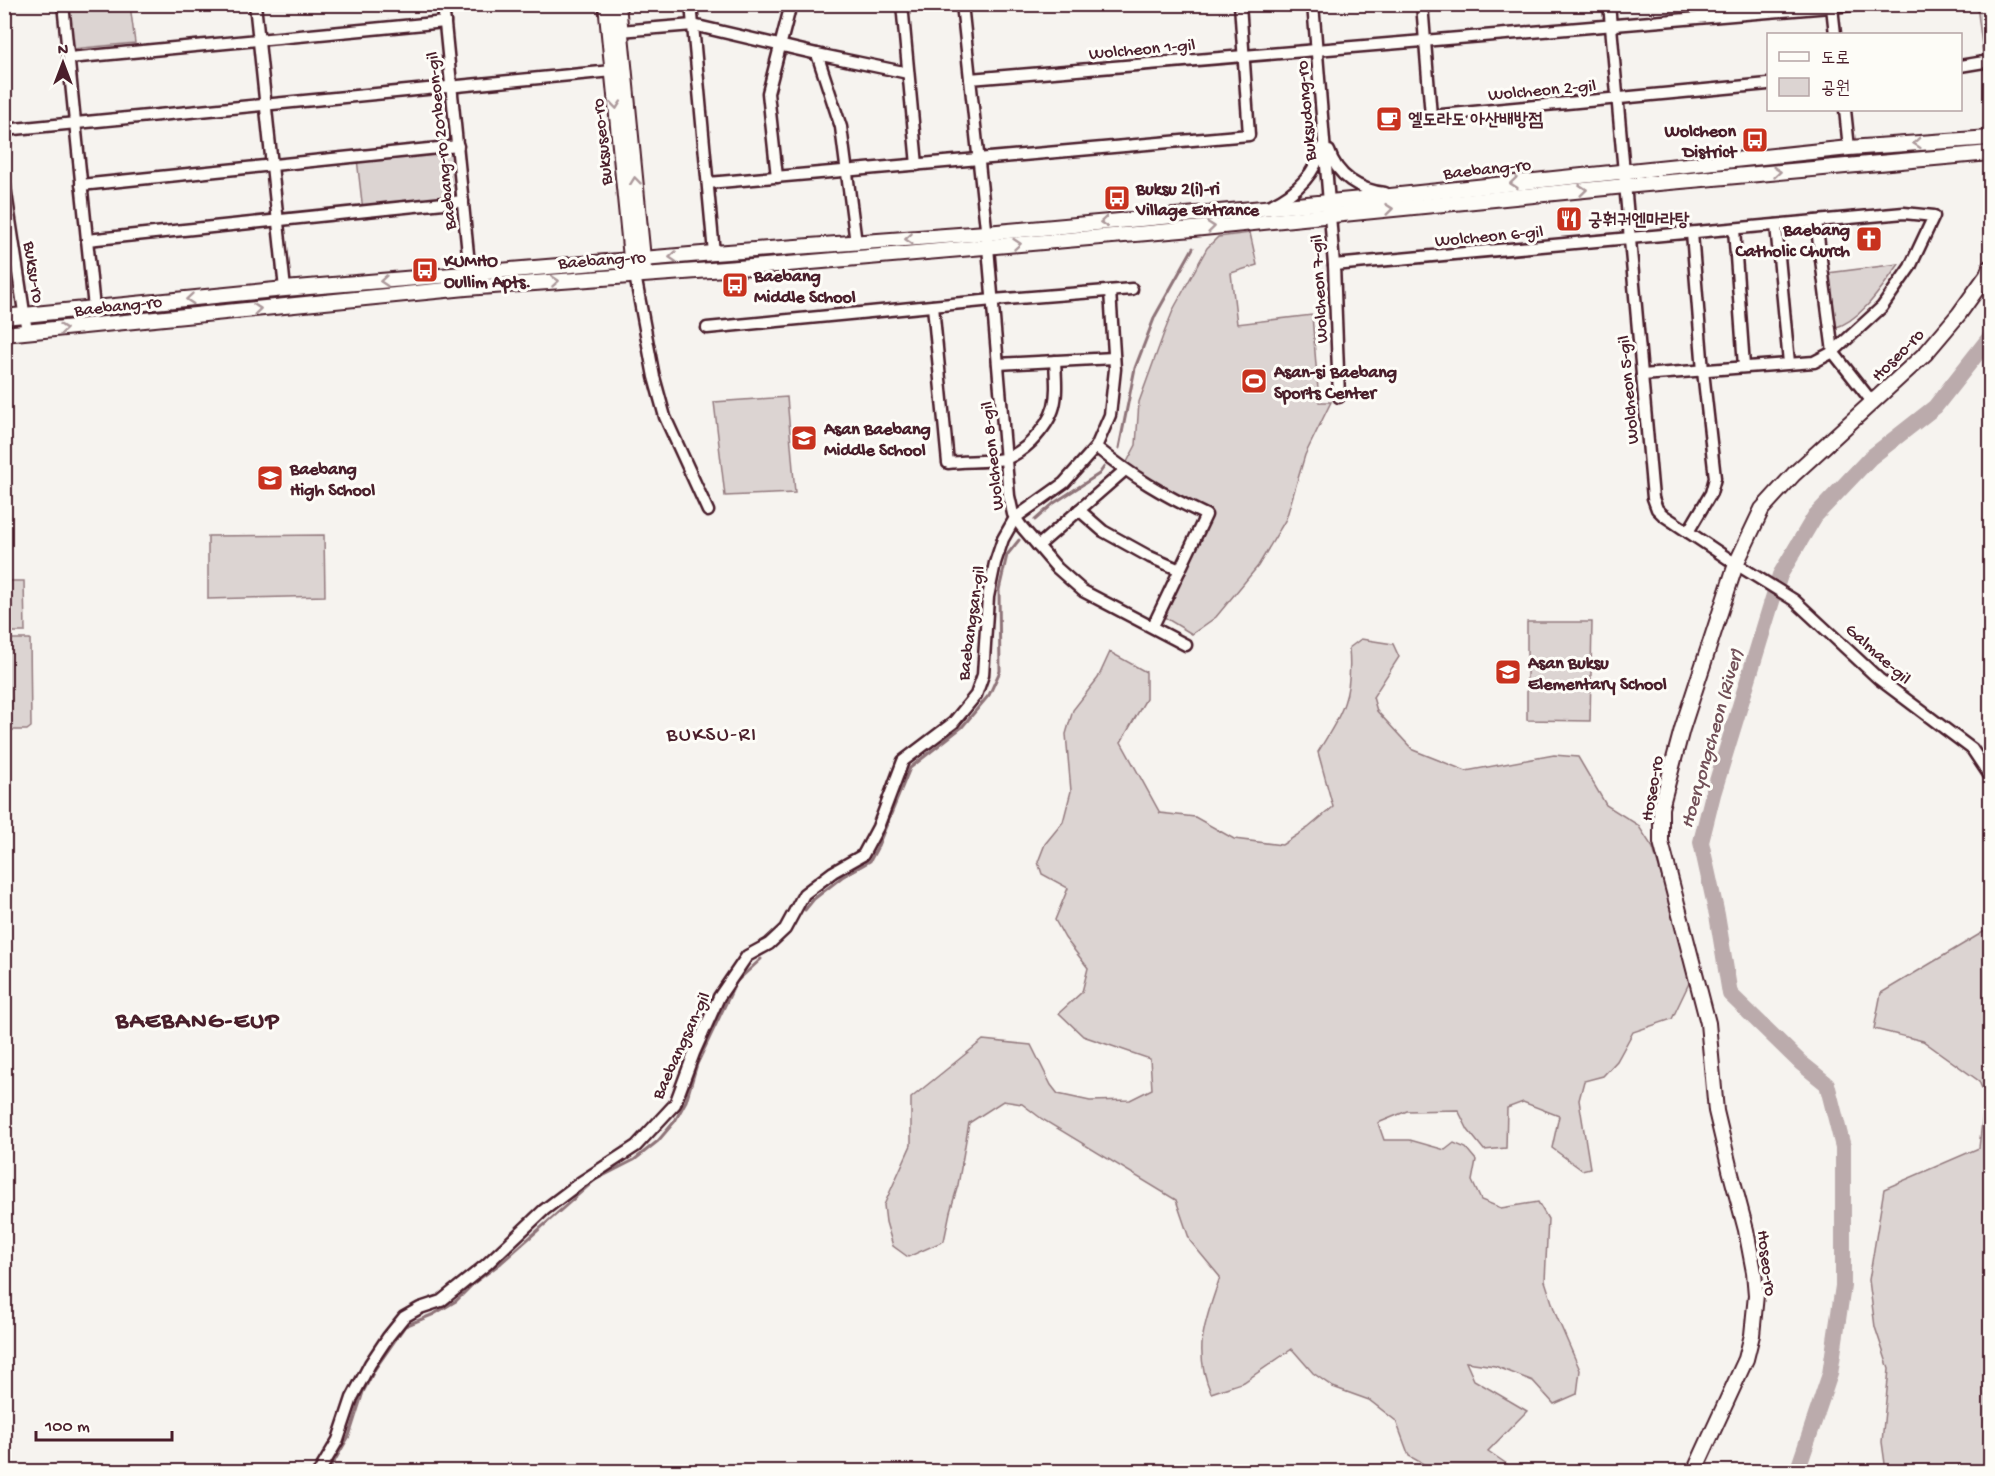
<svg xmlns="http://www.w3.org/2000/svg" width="1995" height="1476" font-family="'Gochi Hand','Poor Story',sans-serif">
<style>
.green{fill:#dcd4d2;stroke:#937a7e;stroke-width:1.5}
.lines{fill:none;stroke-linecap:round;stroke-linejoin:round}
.stream{stroke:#8e7378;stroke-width:3}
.river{stroke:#bbabac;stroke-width:16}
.minor-casing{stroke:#4a1f2b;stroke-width:15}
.tertiary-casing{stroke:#4a1f2b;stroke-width:18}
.minor{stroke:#fdfcf7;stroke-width:10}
.tertiary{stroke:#fdfcf7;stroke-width:14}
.oneway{stroke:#ac999b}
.labels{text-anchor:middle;stroke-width:6;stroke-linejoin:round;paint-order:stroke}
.street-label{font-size:18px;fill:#4a1f2b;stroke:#fdfcf7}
.poi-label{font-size:18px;font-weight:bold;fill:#4a1f2b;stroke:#fdfcf7;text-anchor:start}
.water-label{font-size:20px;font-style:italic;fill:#725058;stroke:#fdfcf7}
.quarter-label{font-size:21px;letter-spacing:1.5px;fill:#4a1f2b;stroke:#fdfcf7}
.district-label{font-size:24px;font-weight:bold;letter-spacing:1.5px;fill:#4a1f2b;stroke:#fdfcf7}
</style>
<rect width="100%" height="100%" fill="#f6f3ef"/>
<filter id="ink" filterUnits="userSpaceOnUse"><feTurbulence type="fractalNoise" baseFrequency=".0167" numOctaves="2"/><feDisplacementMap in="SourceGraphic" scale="12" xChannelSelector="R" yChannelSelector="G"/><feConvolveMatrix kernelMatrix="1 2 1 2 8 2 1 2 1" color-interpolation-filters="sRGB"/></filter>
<g filter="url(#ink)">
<!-- green -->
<g class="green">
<path d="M67,5h63l5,38 -63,6z"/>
<path d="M1977,5h13v46l-7,3z"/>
<path d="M460,148l5,53 -102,10 -6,-52z"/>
<path d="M1250,233l7,32 -26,8 6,51 75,-9 7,87h12l-26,53 -19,64 -28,47 -42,51 -24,17 -28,-17 47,-104 -42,-21 -43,-28 10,-19 3,-43 25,-69 10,-25 33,-60 11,-11z"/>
<path d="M1899,264c-16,22 -38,57 -65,64l-6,-55z"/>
<path d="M787,397l8,96 -70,3 -11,-94z"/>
<path d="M324,535l1,61 -117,3v-63z"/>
<path d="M4,581h20l1,51h-20z"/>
<path d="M1527,622h65l-2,99 -63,-1z"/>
<path d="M5,639h25l1,88 -4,3h-22z"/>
<path d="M1361,639l32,5 6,13 -26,40 4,14 36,39 53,21 88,-16 24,2 28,48 32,20 15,23 39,129 -20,42 -39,13 -16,29 -14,15 -19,5 -5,19 11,68 -8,2 -30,-22 7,-32 -36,-14 -16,6 -1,40 -22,2 -16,-20 -10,-20 -51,1 -29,12 6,17h26l35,10 9,-7 12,5 10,12 -4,21 9,19 20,8 37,-6 10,17 -3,62 11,34 24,55 -3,24 -23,10 -21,-23 -38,-15 -29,-4 8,18 53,31 -39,40 29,20h-81l-27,-15 -13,-35 -27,-21 -36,-13 -20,-14 -21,-24 -48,33 -33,11c-19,-45 -5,-73 9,-116l-30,-36 -14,-41 -134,-81 -20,-15 -19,-3 -34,22 -11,62 -8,27 -6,29 -36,16 -15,-11 -7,-24 -2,-17 27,-60v-47l72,-58 48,5 20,40 7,9 32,7 40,-1 22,-11 -2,-30 -67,-23 -24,-23 23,-21 6,-24 -23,-30 -10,-18 13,-32 -26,-14 -4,-12 7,-18 18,-22 8,-31 -5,-57 7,-24 25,-32 12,-26 36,20v27l-25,43 39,71 35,4 39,22 48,6 26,-17 25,-21 -15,-55c24,-39 35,-56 31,-104z"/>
<path d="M1985,931l5,4v536h-104l-4,-29 7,-73 -14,-42 -6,-47 15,-91 95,-41 6,-52 -6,-15 -56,-40 -49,-12 7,-36z"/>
</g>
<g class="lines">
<!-- stream -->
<g class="stream">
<path d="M1119,448l16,-80 20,-52 38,-68"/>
<path d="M1035,520l19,-17 45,-29 5,-7"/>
<path d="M805,910l9,-11 28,-22 28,-16 7,-13 33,-80 52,-41 27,-32 11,-24 -1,-81 8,-35 12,-15"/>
<path d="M328,1472l21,-36 14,-44 12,-23 30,-43 29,-12 22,-13 19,-19 26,-19 94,-83 39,-20 24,-19 17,-20 11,-20 11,-37 39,-82 25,-23"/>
</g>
<!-- river -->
<path class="river" d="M1797,1472l33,-98 13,-88v-139l-16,-63 -26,-21 -71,-69 -13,-79 -16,-73 12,-48 67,-219 35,-59 55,-58 65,-51 55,-70"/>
<defs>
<g id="minor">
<path d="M63,4l31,304"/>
<path d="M255,4l30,285"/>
<path d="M443,4l27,270"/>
<path d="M691,4l23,249"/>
<path d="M902,4l15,161"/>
<path d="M962,4l26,243 21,249 4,18 8,12 36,42 26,23 103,54"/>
<path d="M1313,4l21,261 5,132"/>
<path d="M1422,4l9,112 337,-32"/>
<path d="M1609,4l44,494 4,11 6,6 73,49 58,36 85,79 93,70 18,27"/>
<path d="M1832,7l3,27"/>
<path d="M620,31l73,-6 124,29 91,19"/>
<path d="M817,54l24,73 15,116"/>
<path d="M69,58l376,-36"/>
<path d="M1960,66l30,-5"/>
<path d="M970,79l895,-75"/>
<path d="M1845,110l4,38"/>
<path d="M4,130l608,-59"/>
<path d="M1329,151c8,25 30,39 56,42"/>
<path d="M777,177l-9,-84 23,-89"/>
<path d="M4,180l23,152"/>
<path d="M708,183l541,-48 -9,-131"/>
<path d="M81,185l377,-39"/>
<path d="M1271,205c25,-12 44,-30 51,-58"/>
<path d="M1816,221l17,131 40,51"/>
<path d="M1776,225l13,138"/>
<path d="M1734,229l10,137"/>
<path d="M87,240l376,-39"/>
<path d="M1334,265l570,-52 30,3 -24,51 -28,40 -49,45 -19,10 -172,13"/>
<path d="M635,275l19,102 11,40 43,94"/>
<path d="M933,306l15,157c18,-2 38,-1 56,-4 9,-2 21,-11 27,-17 28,-29 26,-43 24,-81"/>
<path d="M707,328l286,-28 139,-11"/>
<path d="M998,364l116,-6"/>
<path d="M1096,447c37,30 67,48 110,68l-53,111"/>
<path d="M1079,510l24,21 47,26 30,13"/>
<path d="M1688,532l23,-39 4,-15 -12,-107 -11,-138"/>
<path d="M1038,546l87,-76"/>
<path d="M319,1472l19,-32 14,-42 18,-34 18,-27 16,-20 16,-9 21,-7 46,-37 57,-54 37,-28 55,-36 39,-42 19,-51 25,-56 28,-41 22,-12 16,-15 19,-35 29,-22 30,-17 15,-28 25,-66 50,-38 23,-28 7,-20 5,-78 7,-34 8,-24 12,-21 49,-35 32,-36 14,-32 5,-46 -5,-78"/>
</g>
<g id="tertiary">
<path d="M606,4l26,264"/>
<path d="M618,4l26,265"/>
<path d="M4,317l281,-28 429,-36 272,-20 376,-34 487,-51 141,-10"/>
<path d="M4,334l462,-46 299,-22 428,-37 432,-43 365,-33"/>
<path d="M1694,1472l52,-113 6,-24 4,-40 -2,-23 -8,-42 -16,-60 -14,-59 -8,-88 -47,-181v-34l21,-79 54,-165 26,-55 32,-35 132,-121 33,-39 28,-39 3,-8"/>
</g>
</defs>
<!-- minor casing -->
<use href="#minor" class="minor-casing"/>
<!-- tertiary casing -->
<use href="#tertiary" class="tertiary-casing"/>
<!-- minor -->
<use href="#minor" class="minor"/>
<!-- tertiary -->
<use href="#tertiary" class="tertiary"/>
</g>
<!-- one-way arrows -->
<defs><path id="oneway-chevron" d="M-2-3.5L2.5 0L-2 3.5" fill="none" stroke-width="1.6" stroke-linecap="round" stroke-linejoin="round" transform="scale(1.5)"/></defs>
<g class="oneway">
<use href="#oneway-chevron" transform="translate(616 105) rotate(84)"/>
<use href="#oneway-chevron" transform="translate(1917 143) rotate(175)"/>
<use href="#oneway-chevron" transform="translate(1777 172) rotate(-5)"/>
<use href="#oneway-chevron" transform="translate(635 181) rotate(-96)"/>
<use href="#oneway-chevron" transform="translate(1514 183) rotate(174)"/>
<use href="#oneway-chevron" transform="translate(1583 190) rotate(-6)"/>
<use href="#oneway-chevron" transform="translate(1389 209) rotate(-6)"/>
<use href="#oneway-chevron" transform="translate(1104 222) rotate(175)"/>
<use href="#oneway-chevron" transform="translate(1211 227) rotate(-6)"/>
<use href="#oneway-chevron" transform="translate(909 239) rotate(176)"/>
<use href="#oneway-chevron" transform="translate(1017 244) rotate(-5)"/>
<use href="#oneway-chevron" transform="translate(673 257) rotate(175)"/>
<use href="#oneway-chevron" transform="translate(384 281) rotate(175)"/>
<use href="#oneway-chevron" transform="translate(555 281) rotate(-4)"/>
<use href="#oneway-chevron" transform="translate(190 299) rotate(175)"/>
<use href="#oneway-chevron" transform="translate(257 309) rotate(-6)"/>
<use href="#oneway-chevron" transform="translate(63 329) rotate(-6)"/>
</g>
</g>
<!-- icons -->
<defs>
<symbol id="cafe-square" viewBox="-11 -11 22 22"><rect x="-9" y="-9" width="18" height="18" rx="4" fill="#c8321e" stroke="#fdfcf7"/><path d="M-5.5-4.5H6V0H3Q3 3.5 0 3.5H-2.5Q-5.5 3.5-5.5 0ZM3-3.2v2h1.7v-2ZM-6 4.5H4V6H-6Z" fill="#fff"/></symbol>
<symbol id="bus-square" viewBox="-11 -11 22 22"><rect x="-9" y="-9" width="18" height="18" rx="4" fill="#c8321e" stroke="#fdfcf7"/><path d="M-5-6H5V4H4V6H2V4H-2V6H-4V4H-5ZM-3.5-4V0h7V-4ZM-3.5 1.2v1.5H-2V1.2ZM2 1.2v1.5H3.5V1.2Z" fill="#fff"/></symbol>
<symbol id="restaurant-square" viewBox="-11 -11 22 22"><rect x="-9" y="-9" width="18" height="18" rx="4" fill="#c8321e" stroke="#fdfcf7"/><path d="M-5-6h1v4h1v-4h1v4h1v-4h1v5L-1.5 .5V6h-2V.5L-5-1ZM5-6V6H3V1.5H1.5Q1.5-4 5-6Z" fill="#fff"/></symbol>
<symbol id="church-square" viewBox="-11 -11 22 22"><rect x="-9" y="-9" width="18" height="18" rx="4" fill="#c8321e" stroke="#fdfcf7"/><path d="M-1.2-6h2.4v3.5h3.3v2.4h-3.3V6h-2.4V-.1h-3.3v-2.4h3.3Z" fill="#fff"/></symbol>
<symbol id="stadium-square" viewBox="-11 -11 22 22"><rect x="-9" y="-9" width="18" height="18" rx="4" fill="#c8321e" stroke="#fdfcf7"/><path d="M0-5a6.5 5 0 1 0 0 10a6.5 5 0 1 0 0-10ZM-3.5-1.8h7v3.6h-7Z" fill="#fff"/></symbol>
<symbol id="school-square" viewBox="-11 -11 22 22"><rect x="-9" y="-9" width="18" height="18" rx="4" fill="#c8321e" stroke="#fdfcf7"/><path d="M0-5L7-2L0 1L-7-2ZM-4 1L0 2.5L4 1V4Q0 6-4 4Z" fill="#fff"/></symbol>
</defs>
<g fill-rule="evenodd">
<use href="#cafe-square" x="1374" y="104" width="30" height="30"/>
<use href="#bus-square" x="1740" y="125" width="30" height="30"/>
<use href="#bus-square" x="1102" y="183" width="30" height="30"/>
<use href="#restaurant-square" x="1554" y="204" width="30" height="30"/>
<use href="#church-square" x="1854" y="224" width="30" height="30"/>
<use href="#bus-square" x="410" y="255" width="30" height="30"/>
<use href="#bus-square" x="720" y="270" width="30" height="30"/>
<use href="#stadium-square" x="1239" y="366" width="30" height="30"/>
<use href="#school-square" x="789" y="423" width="30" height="30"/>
<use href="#school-square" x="255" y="463" width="30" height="30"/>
<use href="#school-square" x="1493" y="657" width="30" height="30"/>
</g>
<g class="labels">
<!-- street labels -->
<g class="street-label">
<text transform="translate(1142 48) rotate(-5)" y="6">Wolcheon 1-gil</text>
<text transform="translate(1542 89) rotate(-5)" y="6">Wolcheon 2-gil</text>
<text transform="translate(1305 111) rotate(-95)" y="6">Buksudong-ro</text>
<text transform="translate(440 141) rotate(-96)" y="6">Baebang-ro 201beon-gil</text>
<text transform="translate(601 142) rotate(-96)" y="6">Buksuseo-ro</text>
<text transform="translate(1487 168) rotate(-6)" y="6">Baebang-ro</text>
<text transform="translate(1489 235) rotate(-5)" y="6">Wolcheon 6-gil</text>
<text transform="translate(602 259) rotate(-4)" y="6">Baebang-ro</text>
<text transform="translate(35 272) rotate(81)" y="6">Buksu-ro</text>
<text transform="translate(1318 289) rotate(-93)" y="6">Wolcheon 7-gil</text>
<text transform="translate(118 305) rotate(-6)" y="6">Baebang-ro</text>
<text transform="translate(1897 354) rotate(-45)" y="6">Hoseo-ro</text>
<text transform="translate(1627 390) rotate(-95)" y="6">Wolcheon 5-gil</text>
<text transform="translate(991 456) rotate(-96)" y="6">Wolcheon 8-gil</text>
<text transform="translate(970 623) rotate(-82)" y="6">Baebangsan-gil</text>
<text transform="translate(1879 653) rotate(42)" y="6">Galmae-gil</text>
<text transform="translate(1651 788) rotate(-80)" y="6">Hoseo-ro</text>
<text transform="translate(680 1045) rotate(-65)" y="6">Baebangsan-gil</text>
<text transform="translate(1768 1263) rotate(83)" y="6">Hoseo-ro</text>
</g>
<!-- poi labels -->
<g class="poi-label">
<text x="1408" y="125">엘도라도 아산배방점</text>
<text x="1736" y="136" text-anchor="end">Wolcheon<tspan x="1736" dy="21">District</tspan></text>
<text x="1136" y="194">Buksu 2(i)-ri<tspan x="1136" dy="21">Village Entrance</tspan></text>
<text x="1588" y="225">궁훠궈엔마라탕</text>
<text x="1850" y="235" text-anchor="end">Baebang<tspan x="1850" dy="21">Catholic Church</tspan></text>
<text x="444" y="266">KUMHO<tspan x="444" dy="21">Oullim Apts.</tspan></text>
<text x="754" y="281">Baebang<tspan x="754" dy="21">Middle School</tspan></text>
<text x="1274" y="377">Asan-si Baebang<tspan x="1274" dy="21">Sports Center</tspan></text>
<text x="824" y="434">Asan Baebang<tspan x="824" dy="21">Middle School</tspan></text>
<text x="290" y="474">Baebang<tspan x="290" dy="21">High School</tspan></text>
<text x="1528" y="668">Asan Buksu<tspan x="1528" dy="21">Elementary School</tspan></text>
</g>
<!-- water labels -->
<g class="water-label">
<text transform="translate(1710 738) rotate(-74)" y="7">Hoeryongcheon (River)</text>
</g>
<!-- quarter labels -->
<g class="quarter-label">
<text x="712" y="740">BUKSU-RI</text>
</g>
<!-- district labels -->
<g class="district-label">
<text x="198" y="1027">BAEBANG-EUP</text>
</g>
</g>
<!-- margin -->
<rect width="1995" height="1476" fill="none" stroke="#fdfcf7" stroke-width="24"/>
<rect x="12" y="12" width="1971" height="1452" fill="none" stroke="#4a1f2b" stroke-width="2" filter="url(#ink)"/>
<!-- legend -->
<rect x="1767" y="33" width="195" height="78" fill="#fdfcf7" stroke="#b5a4a5" stroke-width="1.5"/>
<rect x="1779" y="52" width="30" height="9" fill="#fdfcf7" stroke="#b5a4a5" stroke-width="1.5"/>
<text x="1821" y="63" font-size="18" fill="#4a1f2b">도로</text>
<rect x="1779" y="78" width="30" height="18" fill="#dcd4d2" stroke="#b5a4a5" stroke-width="1.5"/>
<text x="1821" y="93" font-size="18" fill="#4a1f2b">공원</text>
<!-- north arrow -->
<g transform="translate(63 63)" stroke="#fdfcf7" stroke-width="4.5" paint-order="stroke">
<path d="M0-4.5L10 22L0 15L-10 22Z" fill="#4a1f2b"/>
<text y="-9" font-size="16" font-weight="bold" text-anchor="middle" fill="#4a1f2b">N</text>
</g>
<!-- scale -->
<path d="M36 1431v9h136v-9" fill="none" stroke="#4a1f2b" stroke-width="3"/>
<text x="45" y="1431" font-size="18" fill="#4a1f2b" stroke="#fdfcf7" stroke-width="4.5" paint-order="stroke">100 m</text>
</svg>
